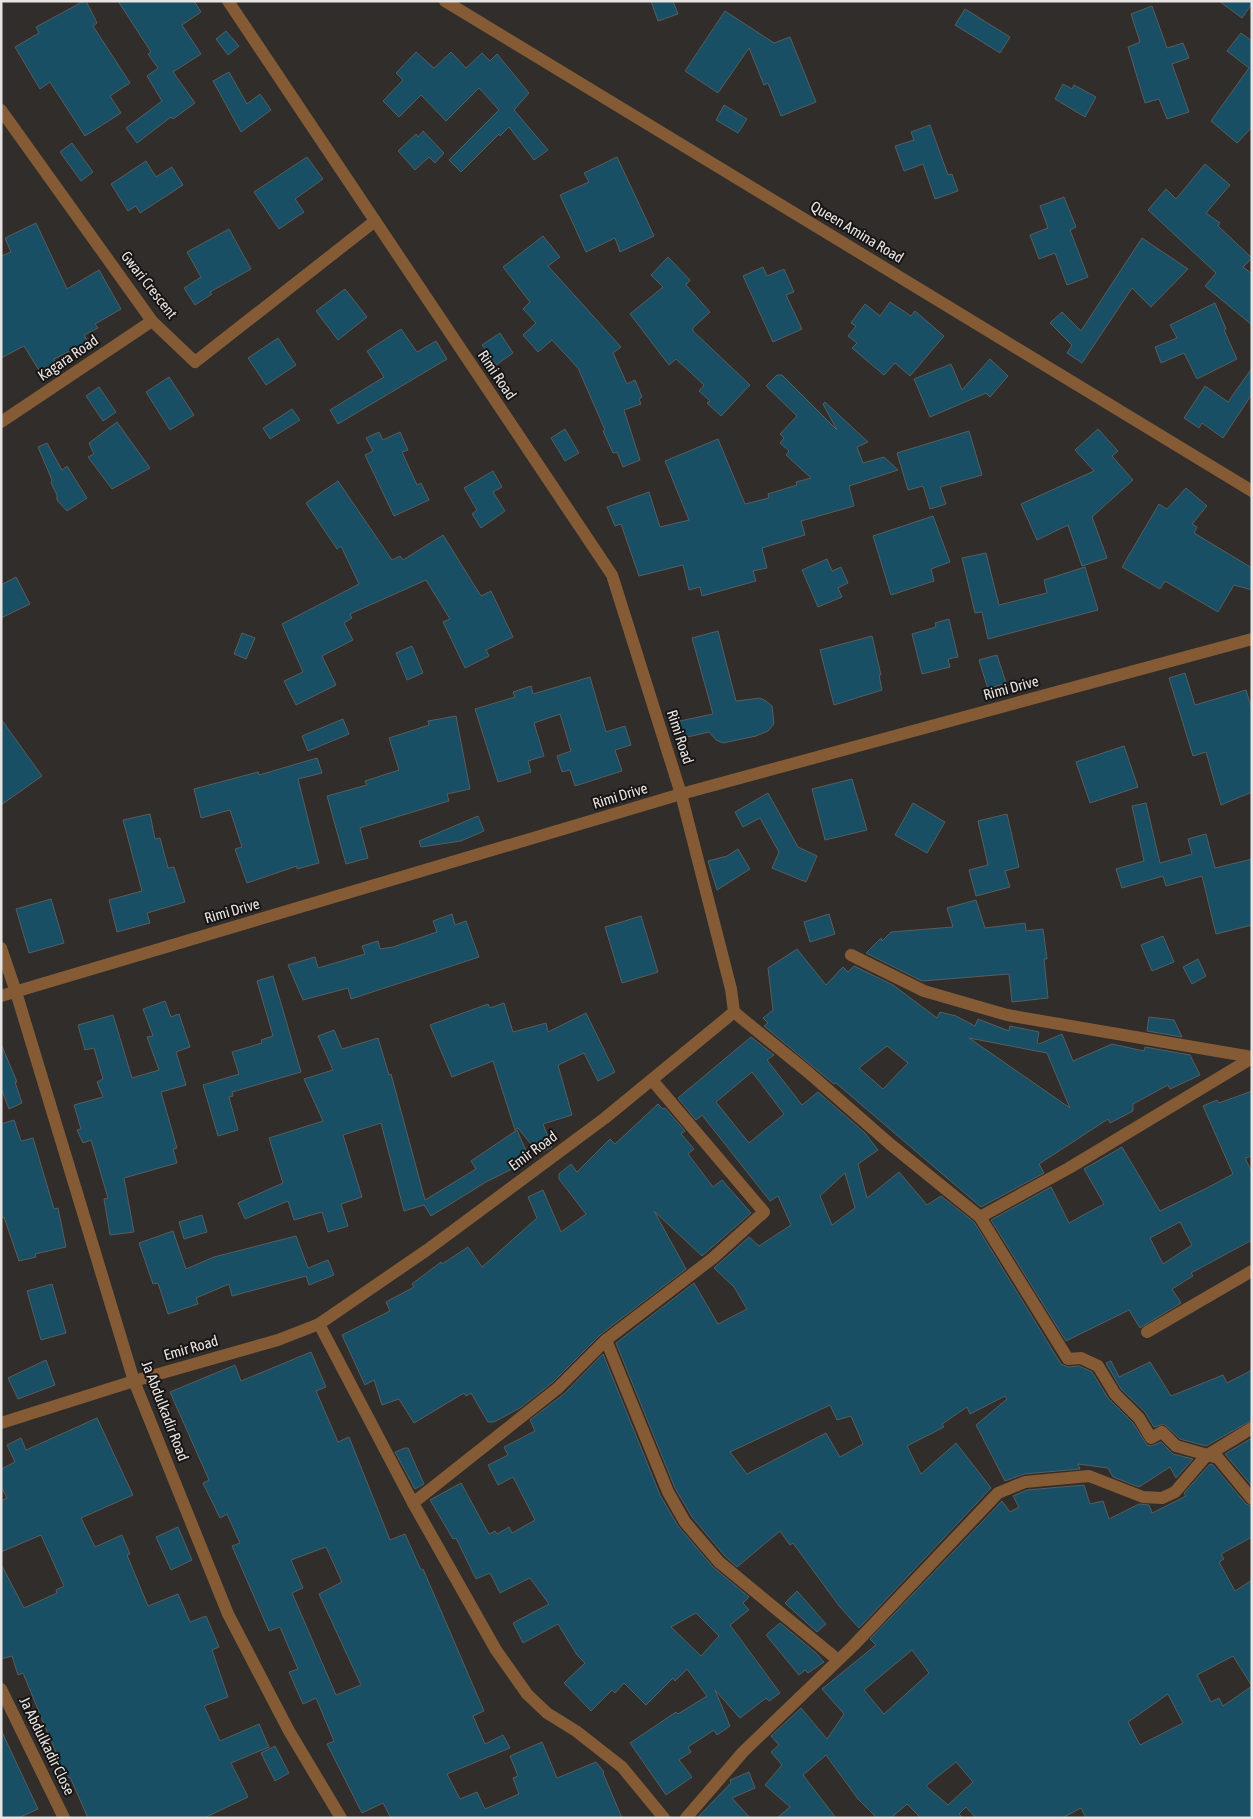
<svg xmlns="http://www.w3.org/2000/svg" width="1253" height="1819" font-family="'Asap Condensed',sans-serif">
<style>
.building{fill:#184f64;stroke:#585d5f;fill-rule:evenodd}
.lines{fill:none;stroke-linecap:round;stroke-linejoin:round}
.minor{stroke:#855b36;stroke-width:12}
.labels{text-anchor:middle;stroke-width:4;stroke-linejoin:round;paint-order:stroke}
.street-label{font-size:15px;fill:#e7e5e3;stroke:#171514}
</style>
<rect width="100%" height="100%" fill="#302d2a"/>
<!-- building -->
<g class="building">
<path d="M84,1h2l11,22 -4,3 37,57 -20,13 11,17 -36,23 -35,-54 -10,7 -25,-42 24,-14 -3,-6z"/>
<path d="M118,1h76l7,11 -19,13 19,29 -28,18 22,31 -22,16 -2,-2 -34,26 -11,-15 36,-27 -15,-25 11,-8 -10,-14 3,-2z"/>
<path d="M651,1h22l5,13 -20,7z"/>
<path d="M1219,1h33v3l-10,14z"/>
<path d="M1152,6l15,42 16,-5 6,15 -17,6 17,48 -22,7 -8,-20 -14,4 -17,-56 12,-5 -9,-28z"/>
<path d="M965,9l45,28 -10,16 -45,-28z"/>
<path d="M725,11l49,32 16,-6 26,65 -35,14 -13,-33 -4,2 -15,-37 -31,45 -33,-22z"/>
<path d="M226,31l13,15 -11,9 -12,-16z"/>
<path d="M1241,33l11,8v86l-15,16 -26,-22 38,-53 -22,-17z"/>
<path d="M416,52l18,16 17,-16 15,16 16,-15 8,8 7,-7 32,39 -15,17 34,40 -14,10 -25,-33 -9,9 -1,-2 -38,38 -12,-12 50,-50 -20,-22 -33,33 -25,-26 -22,22 -16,-16 20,-21 -7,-7z"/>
<path d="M229,72l18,32 13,-10 11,16 -30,22 -28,-51z"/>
<path d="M1063,84l9,5 2,-4 22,12 -11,20 -30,-18z"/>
<path d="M724,105l23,14 -9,14 -22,-13z"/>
<path d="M930,125l18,50 4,-1 6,17 -23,8 -12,-35 -19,7 -9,-25 19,-6 -3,-8z"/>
<path d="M423,131l21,22 -9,10 -6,-6 -14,13 -17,-19 18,-17 2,3z"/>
<path d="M72,143l21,29 -12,9 -21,-29z"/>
<path d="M307,157l16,22 -28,20 9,13 -25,17 -25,-37z"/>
<path d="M617,157l37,79 -34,16 -5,-14 -29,14 -26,-57 29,-13 -5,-9z"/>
<path d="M146,161l10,16 16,-10 11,18 -43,28 -4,-7 -8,5 -17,-27z"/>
<path d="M1205,164l25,21 -24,28 14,10 -2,3 34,32 -9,9 9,7v51l-47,-39 11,-13 -68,-63 18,-21 10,10z"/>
<path d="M1064,197l12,30 -6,3 18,47 -21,8 -12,-32 -16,6 -9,-24 18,-7 -8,-22z"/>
<path d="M36,223l31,66 32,-19 22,39 -26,15 3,4 -14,7 4,7 -34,17 2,4 -16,9 -16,-26 -23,12v-102l10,-4 -6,-14z"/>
<path d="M229,229l22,40 -41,23 2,2 -17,11 -11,-17 17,-11 -14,-25z"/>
<path d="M543,236l17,21 -12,9 73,81 -8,6 14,31 8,-4 7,17 -3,2 2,5 -17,6 16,50 -17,7 -6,-15 -4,1 -10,-22 2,-1 -27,-62 -26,-28 -14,12 -15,-17 13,-12 -13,-14 7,-7 -27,-35z"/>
<path d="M1142,238l46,31 -37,38 -19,-19 -50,75 -15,-10 5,-8 -22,-22 12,-11 19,19z"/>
<path d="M668,257l22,23 -4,5 24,27 -17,16v3l57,54 -29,31 -14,-13 3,-2 -11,-10 5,-6 -28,-26 -7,6 -39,-51 33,-27 -12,-12z"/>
<path d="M763,267l4,9 17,-7 10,23 -8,3 16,34 -29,13 -30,-66z"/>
<path d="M345,289l22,28 -29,23 -22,-29z"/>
<path d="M890,302l21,14 4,-5 29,25 -34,40 -15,-13 -11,12 -32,-27 5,-5 -9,-7 8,-10 -5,-3 14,-19 15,12z"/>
<path d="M1215,303l11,26 -2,1 13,29 -40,20 -13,-26 -23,10 -6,-16 22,-9 -7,-13z"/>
<path d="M401,329l16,23 19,-11 11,18 -109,65 -8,-14 54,-33 -17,-26z"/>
<path d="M500,333l13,20 -17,12 -14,-20z"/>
<path d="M278,338l18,27 -30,20 -18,-27z"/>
<path d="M990,359l18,17 -18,21 -4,-4 -56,24 -16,-38 37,-15 11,26z"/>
<path d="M1252,368v26l-29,44 -21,-15 -3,5 -15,-10 21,-32 23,16z"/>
<path d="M777,375h5l55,55 -14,-26 2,-2 43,40 -11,5 6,16 21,-6 14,13 -49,16 5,20 -53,15 4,14 -43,13 5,20 -14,3 3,10 -54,15 -2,-9 -11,3 -6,-25 -44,11 -18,-52 -6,2 -8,-19 42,-15 11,35 29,-7 -24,-59 53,-22 27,65 24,-6 -1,-4 29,-9 -1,-3 15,-4 -25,-23 3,-4 -9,-8 4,-5 -4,-4 17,-18 -31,-30z"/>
<path d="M169,377l25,38 -24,15 -24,-38z"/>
<path d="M99,387l17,25 -13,9 -17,-25z"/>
<path d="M292,409l8,11 -30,19 -7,-11z"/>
<path d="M117,422l33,46 -38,21 -24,-32 6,-3 -5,-11z"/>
<path d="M565,429l14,24 -14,8 -14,-23z"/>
<path d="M1098,429l20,22 -6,5 21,24 -41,37 15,41 -25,8 -14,-41 -31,15 -16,-36 73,-33 -19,-21z"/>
<path d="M969,431l13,44 -42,12 6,17 -16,5 -7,-23 -15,4 -11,-37z"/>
<path d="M379,432l4,8 17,-8 8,18 -6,2 15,33 4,-2 8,17 -35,16 -29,-61 8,-4 -7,-13z"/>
<path d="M47,443l15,27 5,-4 20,32 -20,13 -10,-11v-5l-6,-12 1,-3 -14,-33z"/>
<path d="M493,471l9,16 -9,5 12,19 -24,17 -9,-14 5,-4 -13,-22z"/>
<path d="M338,481l54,79 8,-4 3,4 40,-25 38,61 10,-5 22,46 -27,13 3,6 -24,12 -22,-46 7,-3 -24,-39 -76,34 2,4 -8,5 9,17 -31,16 14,29 -40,20 -12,-24 19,-9 -21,-48 77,-40 -18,-38 -4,3 -31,-46z"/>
<path d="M1186,488l21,18 -15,18 5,3 -3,6 58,35v22l-18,-5 -16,27 -53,-31 -5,8 -38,-22 37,-63 8,5z"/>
<path d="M933,516l17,46 -19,7 3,12 -43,14 -18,-59z"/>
<path d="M986,553l13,52 48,-12 -3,-13 41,-13 13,43 -110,29 -6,-27 -7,1 -13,-55z"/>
<path d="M827,559l5,12 9,-4 7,16 -10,5 4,9 -24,10 -16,-37z"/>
<path d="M16,577l14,27 -29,14v-33z"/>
<path d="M949,619l9,38 -10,2 2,8 -28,7 -10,-40 24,-7 -1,-4z"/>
<path d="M718,631l18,70 24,-3 6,3 6,5 2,18 -6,7 -12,5 -33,7 -7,-3 -7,-8 -30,7 -4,-17 38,-8 -21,-76z"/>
<path d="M242,633l13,5 -9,21 -12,-5z"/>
<path d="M872,636l9,39h-2l3,15 -48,15 -14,-55z"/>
<path d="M412,646l11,27 -16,7 -11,-27z"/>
<path d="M997,655l9,28 -18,6 -9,-29z"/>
<path d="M1185,673l10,32 51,-15 6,19v83l-31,13 -15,-53 -13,4 -24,-78z"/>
<path d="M590,677l16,55 19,-6 6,19 -16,5 7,21 -47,15 -5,-16 -8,2 -5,-16 14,-5 -11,-37 -26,9 10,33 -16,5 3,11 -33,10 -23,-73 40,-12 -2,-5 18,-6 2,8z"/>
<path d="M456,716l14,73 -23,5 2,7 -89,27 8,30 -22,6 -19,-68 40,-11 -2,-4 34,-11 -10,-32 40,-13 -1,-4z"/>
<path d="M1,719l41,57 -41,29z"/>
<path d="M343,719l6,15 -41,17 -6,-15z"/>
<path d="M1124,746l14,41 -48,16 -14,-41z"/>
<path d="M317,758l5,15 -24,6 21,84 -22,6v-3l-50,17 -12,-34 7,-2 -12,-37 -29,8 -7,-29 64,-17 1,3z"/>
<path d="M852,779l15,51 -42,10 -13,-51z"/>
<path d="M768,793l30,54 19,9 -11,26 -34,-14 7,-16 -19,-34 -17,9 -8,-15z"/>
<path d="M913,803l32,19 -18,31 -32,-18z"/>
<path d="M1146,803l14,60 32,-9 -4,-15 18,-5 9,34 37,-9v66l-36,9 -14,-58 -36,10 -3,-10 -41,12 -6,-19 28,-8 -12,-55z"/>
<path d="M150,814l5,25 5,-1 8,30 6,-1 11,35 -38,11 3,10 -33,9 -8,-32 33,-9 -19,-71z"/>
<path d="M1007,814l12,53 -14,4 5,16 -34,9 -7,-26 19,-5 -10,-44z"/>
<path d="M478,816l6,15 -23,10 -40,6 -2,-6z"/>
<path d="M738,849l12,20 -33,21 -9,-29 19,-5z"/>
<path d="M51,899l13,44 -35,10 -13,-44z"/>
<path d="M976,900l9,28 40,-5 1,8 17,-2 4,30h-3l4,39 -36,4 -3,-28 -87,7 -56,-28 15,-15 1,3 9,-9 62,-5 -6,-19z"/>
<path d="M452,914l3,11 11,-4 13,36 -128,42 -3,-11 -45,12 -15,-35 27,-8 3,11 47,-14 -3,-8 16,-5 2,8 13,-2 44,-15 -4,-11z"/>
<path d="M829,914l6,20 -25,8 -6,-20z"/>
<path d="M641,916l17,56 -36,11 -17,-56z"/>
<path d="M1163,936l11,26 -22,9 -11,-26z"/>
<path d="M797,949l29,36 17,-18 5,5 6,-6 39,19 44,33 3,-6 16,4 19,10 3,-7 31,12 1,-5 29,6 -2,11 2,1 23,-10 11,27 39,-17 32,7 1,-4 45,8 10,20 -30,14 -2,-4 -35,19v7l-23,12 -2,-4 -69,45 5,9 -63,34 -145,-124 -2,1 -70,-58 4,-3 -5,-5 10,-8 -5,-42zM969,1038l78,15 23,55zM887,1046l21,17 -25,26 -24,-21z"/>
<path d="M1198,959l8,17 -14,8 -9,-17z"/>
<path d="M273,976l28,96 -69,20 1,4 -4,1 9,33 -20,6 -15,-51 36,-11 -7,-22 30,-9 -1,-3 12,-4 -16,-55z"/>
<path d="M165,1001l6,16 8,-3 11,33 -14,5 10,33 -25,7 16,56 -4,1 4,14 -53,15 10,54 -24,3 -6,-36 4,-1 -17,-58 -8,3 -6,-13 4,-1 -7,-24 29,-8 -6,-15 6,-3 -9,-31 -9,2 -7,-25 35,-10 19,63 27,-8 -12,-33 6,-1 -10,-27z"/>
<path d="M504,1003l9,29 33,-9 2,9 38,-19 29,59 -17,9 -14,-28 -26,12 14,50 -29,9 9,23 -13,7 -21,-26 -3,2 -22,-69 -41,16 -22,-52 58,-21 2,4z"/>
<path d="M1149,1017l25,3 8,17 -35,-6z"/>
<path d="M334,1030l8,19 36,-11 11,37 2,-1 34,126 51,-31 -5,-8 46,-31 13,30 -44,22 -55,34 -7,-11 -20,6 -23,-88 -38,12 19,62 -21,7 7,22 -20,6 -6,-20 -28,8 -6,-19 -43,18 -7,-16 45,-20 -14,-45 54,-17 -19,-42 29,-9 -15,-34z"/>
<path d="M751,1037l23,18 -7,5 35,45 16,-13 47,41 13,17 -20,14 9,34 32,-26 28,33 14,-9 33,26 87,142 7,3 11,-1 13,6 16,26 25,25 14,22 4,1 10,-4 12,12 20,5 -17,19 -6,-11 -31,20 -26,-10 -5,-9 -30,-4 2,5 -56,5 -19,7 -29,-56 31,-26 -2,-3 -35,18 -3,-7 -25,17 2,3 -37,19 14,28 35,-31 35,45 -132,140 -19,-21 -47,-64 -3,2 -10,-14 -43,36 -12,-11 -33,-39 -17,-29 -59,-145 78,-60 24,41 29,-15 -13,-22 -20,-19 35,-31 10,9 32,-21 -13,-29 -8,5 -68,-86 -6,5 -18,-22zM752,1072l32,42 -35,29 -33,-41zM845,1173l10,35 -23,17 -12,-29zM830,1405l7,15 14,-4 12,28 -23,13 -14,-24 -79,41 -17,-22z"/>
<path d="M1,1044l16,38h-2l7,21 -13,6 -8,-21z"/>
<path d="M1252,1091v65l-7,2 7,15v67l-61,33 2,3 -21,13 9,14 -41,25 -11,-18 -63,31 -75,-121 60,-33 18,36 18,-10 17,-9 -20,-35 38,-22 38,64 47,-23 26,-14 -30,-68 14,-6 2,3zM1180,1222l12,23 -29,19 -13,-26z"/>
<path d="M658,1104l5,5 2,-1 20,23 -4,3 13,15 -6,5 25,33 9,-7 29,33 -49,43 -48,-45 32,58 -85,65 -48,48 -33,26 -26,14h-6l-17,-29 -5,3 -2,-3 -50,30 -15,-24 -17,6 -8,-25 -9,5 -23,-50 48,-24 -4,-9 28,-15 -2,-3 29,-22 1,2 26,-17 14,20 55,-49 -9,-21 15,-7 18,42 25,-18 -27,-35v-5l12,-10 6,8 33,-33 5,5z"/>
<path d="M14,1120l7,21 12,-3 21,71 4,-1 8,39 -31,7 1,3 -17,4 -15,-44 -3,1v-94z"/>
<path d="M202,1215l5,17 -23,7 -5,-17z"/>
<path d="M173,1231l13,38 28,-12 82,-21 12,32 20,-8 6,15 -25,10 -3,-9 -74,20 -3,-12 -33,14 2,6 -30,10 -10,-31 -5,1 -14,-41z"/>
<path d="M52,1284l14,49 -25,7 -14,-49z"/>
<path d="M311,1352l15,35 -10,4 22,51 11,-5 41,103 15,-6 16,36 2,-1 61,142 -11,5 12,28 18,-9 7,13 -63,26 13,25 17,-7 8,17 34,-15 -6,-16 5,-2 -8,-20 32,-14 15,36 39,-16 8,10 -1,1 19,45h-231l-8,-15 -21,10 -35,-69 7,-3 -18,-43 -13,6 -14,-32 9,-3 -18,-42 -11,4 -37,-85 8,-3 -13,-29 -7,4 -17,-35 6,-3 -39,-88 65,-27 6,16zM326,1547l16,35 -23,12 42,91 -25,10 -44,-102 11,-5 -12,-28z"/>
<path d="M603,1354l57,141 18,31 35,41 36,30 -6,6 6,7 -19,15 50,68 -11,8 -3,-3 -26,20 -25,-28 15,36 -13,9 -3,-5 -26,17 3,5 -12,8 13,17 -26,18 -36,-52 46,-31 2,2 29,-18 -20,-27 -12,12 -2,-3 -27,27 -22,-22 -9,10 -3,-3 -21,21 -27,-28 21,-20 -8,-8 -19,-31 -35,19 -10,-20 36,-19 -19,-26 -30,15 -10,-20 -14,6 -20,-41 -3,1 -23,-39 31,-17 28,51 6,-3 2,3 12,-7 3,6 23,-13 -22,-43 -15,8 -10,-20 20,-10 -4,-8 31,-16 -5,-11 34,-26zM696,1613l23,23 -18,20 -30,-29z"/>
<path d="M46,1360l9,25 -37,14 -10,-21z"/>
<path d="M1111,1361l8,16 31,-15 21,34 52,-21 4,8 25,-13v50l-46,26 -26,-7 -16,-15 -10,3 -9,-15 -24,-23 -15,-26z"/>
<path d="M97,1418l36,77 -52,23 14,29 27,-12 8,19 -3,1 21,51 30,-12 12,28 16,-6 13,31 -7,3 16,47 -24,9 16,35 39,-17 10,23 -38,16 17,34 -44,21h-116l-18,-41 -6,3 -11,-25 3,-2 -33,-80 -5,2 -6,-19 -11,3v-95l23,44 33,-15 -1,-3 8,-4 -23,-51 -40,17v-51l6,-3 -6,-12v-17l14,-7 -8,-17 14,-7 5,12z"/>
<path d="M1252,1438v48l-27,-32z"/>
<path d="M405,1448h3l16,36 -9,5 -20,-37z"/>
<path d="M1210,1464l3,1 33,39 6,3v30l-31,17 3,5 -5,3 16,29 17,-11v238h-166l-5,-10 -19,10h-86l-10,-11 -7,7 4,4h-42l-14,-14 -16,14h-14l-19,-19 -32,-44 -23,20 33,43h-59l13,-11 -25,-22 17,-20 -11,-13 8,-7 -8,-9 30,-28 26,31 17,-25 -22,-25 54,-44 -6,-6 132,-138 8,11 9,-5 -6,-11 14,-6 57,-5 6,19 13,-3 6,18 30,-15 10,1 3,8 34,-17 -2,-3zM912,1650l17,23 -45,41 -20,-24zM1233,1656l19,30 -29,20 -4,-8 -8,4 -14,-27zM1168,1694l15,29 -43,22 -12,-23zM956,1762l17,20 -25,23 -22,-19z"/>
<path d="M178,1527l14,33 -21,10 -15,-33z"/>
<path d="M797,1591l29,33 -9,8 -32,-29z"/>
<path d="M780,1623l36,30 8,9 -16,11 -3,-3 -6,5 -33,-40z"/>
<path d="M1,1730l37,79 -20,9h-17z"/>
<path d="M275,1746l14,27 -14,8 -14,-28z"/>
<path d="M749,1772l6,16 -23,10 18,20h-53l34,-35 -1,-3z"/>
</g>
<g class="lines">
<!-- minor -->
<g class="minor">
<path d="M445,1l807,490"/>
<path d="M1,110l151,211 43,41 180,-141"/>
<path d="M1,422l151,-101"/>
<path d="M1,948l15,44 118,389 94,233 61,117 52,87"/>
<path d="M851,955l73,36 83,24 245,42"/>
<path d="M1,996l680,-202 571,-155"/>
<path d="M734,1012l75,61 81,71 90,73 88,142 13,-1 17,8 17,28 24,24 12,20 11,-6 14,14 42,12 34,41"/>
<path d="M980,1217l89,-49 183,-110"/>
<path d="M319,1324l94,179 83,147 31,44 20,19 29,18 46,36 42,51"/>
<path d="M1147,1332l105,-61"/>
<path d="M606,1340l62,152 17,30 34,40 119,98"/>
<path d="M1,1423l133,-42 144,-41 41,-16 108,-74 178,-132 129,-106 -3,-23 -50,-195 -69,-219 -384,-574"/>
<path d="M413,1503l145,-115 48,-48 107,-82 51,-46 -112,-132"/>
<path d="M1,1689l63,129"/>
<path d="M686,1818l57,-66 110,-106 145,-153 27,-11 64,-6 54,21 19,1 13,-6 31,-36 46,-28"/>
</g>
</g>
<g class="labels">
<!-- street labels -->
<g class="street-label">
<text transform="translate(857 232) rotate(31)" y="5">Queen Amina Road</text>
<text transform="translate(149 285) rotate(52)" y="5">Gwari Crescent</text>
<text transform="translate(68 358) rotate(-34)" y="5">Kagara Road</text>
<text transform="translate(497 375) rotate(56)" y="5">Rimi Road</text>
<text transform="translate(1011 688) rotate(-15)" y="5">Rimi Drive</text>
<text transform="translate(680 737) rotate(72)" y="5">Rimi Road</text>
<text transform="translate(620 796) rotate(-17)" y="5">Rimi Drive</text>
<text transform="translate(232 911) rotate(-16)" y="5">Rimi Drive</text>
<text transform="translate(533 1151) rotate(-36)" y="5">Emir Road</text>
<text transform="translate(191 1348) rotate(-16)" y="5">Emir Road</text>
<text transform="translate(165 1411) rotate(69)" y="5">Ja Abdulkadir Road</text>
<text transform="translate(47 1746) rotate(64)" y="5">Ja Abdulkadir Close</text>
</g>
</g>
<!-- border -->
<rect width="1253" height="1819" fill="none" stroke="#e7e5e3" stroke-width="5"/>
</svg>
